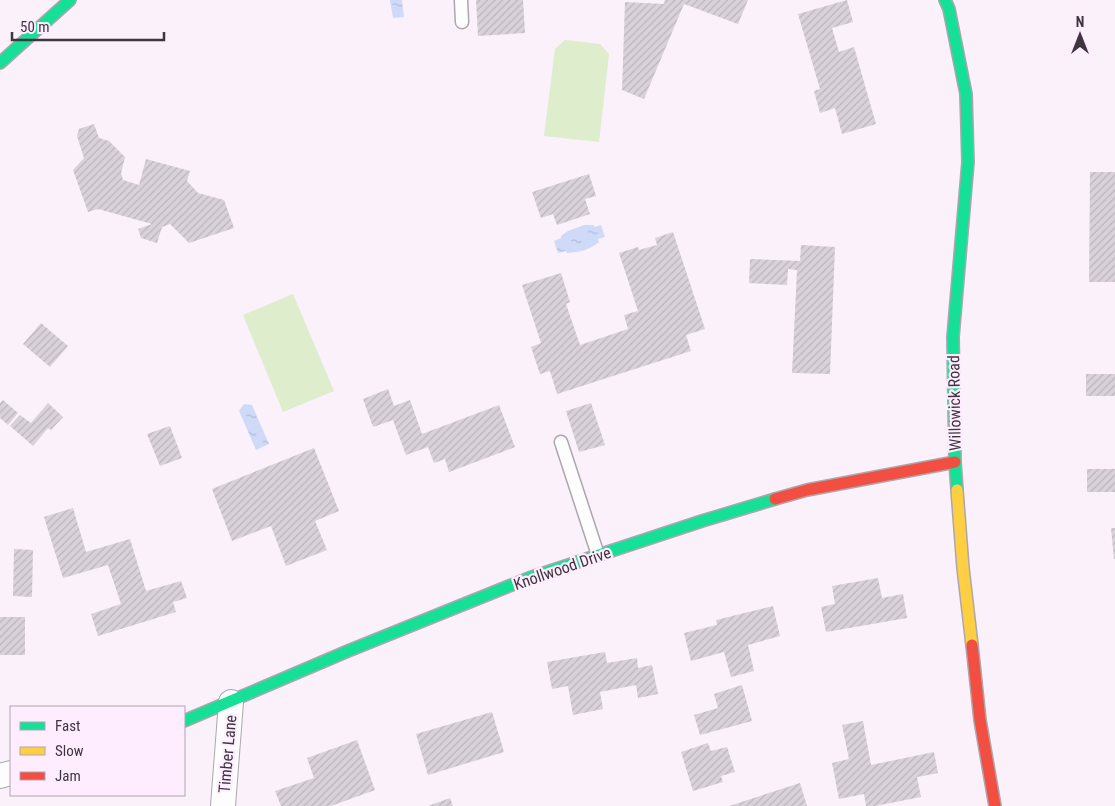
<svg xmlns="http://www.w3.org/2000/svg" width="1115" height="806" font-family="'Roboto Condensed',sans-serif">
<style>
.park{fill:#deedcc}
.water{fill:url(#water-ripples)}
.building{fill:url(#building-hatch)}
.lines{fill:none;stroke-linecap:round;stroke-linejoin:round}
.lane-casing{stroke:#ada6ad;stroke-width:15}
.street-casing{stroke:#ada6ad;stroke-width:26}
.fast-casing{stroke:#ada6ad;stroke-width:14}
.slow-casing{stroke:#ada6ad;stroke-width:14}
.jam-casing{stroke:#ada6ad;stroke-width:14}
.lane{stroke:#fefdfe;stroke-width:12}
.street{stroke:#fefdfe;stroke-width:24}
.fast{stroke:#16e098;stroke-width:11}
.slow{stroke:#ffcf43;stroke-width:11}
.jam{stroke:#f24e42;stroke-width:11}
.labels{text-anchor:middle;stroke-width:4.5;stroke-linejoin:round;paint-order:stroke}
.street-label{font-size:16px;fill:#3e363e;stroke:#feedfe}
</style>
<defs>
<pattern id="water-ripples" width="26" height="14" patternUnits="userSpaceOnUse" patternTransform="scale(1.25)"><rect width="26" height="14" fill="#cfdaf8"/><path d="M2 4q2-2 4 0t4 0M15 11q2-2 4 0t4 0" fill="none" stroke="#b3bcd6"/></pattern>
<pattern id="building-hatch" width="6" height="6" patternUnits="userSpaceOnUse" patternTransform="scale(1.25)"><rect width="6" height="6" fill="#dad2da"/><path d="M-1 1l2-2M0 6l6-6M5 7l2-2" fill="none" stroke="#bcb5bc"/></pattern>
</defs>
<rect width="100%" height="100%" fill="#faf1fa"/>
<!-- park -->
<g class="park">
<path d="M565,40l35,4 9,10 -10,88 -55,-6 11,-87z"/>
<path d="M293,294l41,97 -51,21 -40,-97z"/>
</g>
<!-- water -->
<g class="water">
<path d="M390,0h12l2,17 -11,1z"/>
<path d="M584,225h9l2,2 6,-2 4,12 -7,2 1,3c-10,8 -19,10 -32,11l-1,-2 -8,2 -4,-12 7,-3v-2l7,-5z"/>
<path d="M244,404l8,1 17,39 -13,6 -17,-39z"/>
</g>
<!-- building -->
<g class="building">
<path d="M476,0h47l2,33 -47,3z"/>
<path d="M665,0h83l-10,24 -54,-20 -40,95 -22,-9 3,-88 39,2z"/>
<path d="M847,0l6,22 -21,6 7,24 15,-5 22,77 -34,10 -7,-26 -15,5 -6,-22 6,-2 -22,-75z"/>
<path d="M94,124l5,14 10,3 16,16 -4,16 2,7 16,5 7,-26 44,12 -3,10 11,12 26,7 10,28 -45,15 -19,-19 -8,3 -5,16 -16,-5 -3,-9 14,-5 -54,-15 -10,3 -15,-42 11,-12 -7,-22 2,-7z"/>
<path d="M1090,172h25v110h-26z"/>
<path d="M589,174l7,22 -11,3 5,15 -33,11 -4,-11 -12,4 -9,-26z"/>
<path d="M673,232l32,97 -19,6 5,16 -134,43 -7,-23 -10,3 -9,-27 10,-4 -19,-58 39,-12 9,29 -4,2 14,41 48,-16 -4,-14 14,-4 -19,-58 19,-6 1,3 18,-5 -2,-7z"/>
<path d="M801,245l34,2 -5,127 -38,-1 5,-103 -9,-1 -1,16 -38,-2 1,-24 50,2z"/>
<path d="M41,323l27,23 -18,21 -27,-23z"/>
<rect x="1086" y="374" width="29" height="22"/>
<path d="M388,389l6,17 16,-6 12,34 77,-29 16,42 -66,25 -4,-13 -11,4 -6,-16 -22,8 -13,-35 -20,7 -10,-28z"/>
<path d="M3,400l15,13 -10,12 -8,-7v-15z"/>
<path d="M48,403l15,14 -12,13 -3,-2 -15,18 -23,-20 10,-11 11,8z"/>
<path d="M591,403l14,42 -26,7 -13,-41z"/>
<path d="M170,426l12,32 -22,8 -13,-32z"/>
<path d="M314,448l25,63 -24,10 12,29 -41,16 -15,-40 -39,15 -20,-52z"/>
<rect x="1087" y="469" width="28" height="23"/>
<path d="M73,508l13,44 44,-13 16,52 35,-10 6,17 -14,4 3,10 -78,24 -7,-22 30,-10 -13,-39 -45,13 -19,-61z"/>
<path d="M1111,528h4v31h-1z"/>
<path d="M14,549l19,1 -1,47 -19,-1z"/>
<path d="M878,578l4,20 21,-4 4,24 -81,14 -5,-25 14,-3 -3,-18z"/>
<path d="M773,606l7,30 -32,9 6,26 -23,6 -7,-25 -33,9 -7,-28 33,-8 -1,-5z"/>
<rect x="0" y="617" width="25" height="38"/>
<path d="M605,652l2,11 30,-5 1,10 14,-3 6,29 -20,4 -2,-13 -36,7 3,17 -30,6 -5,-29 -16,3 -5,-27z"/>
<path d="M742,685l10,36 -52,14 -6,-20 24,-7 -4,-14z"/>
<path d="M492,712l12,40 -76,23 -12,-41z"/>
<path d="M863,721l8,44 63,-13 4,21 -21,4 4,20 -46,9h-9l-2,-12 -25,5 -7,-36 17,-4 -7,-34z"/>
<path d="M357,740l18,50 -44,16h-50l-6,-15 39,-13 -7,-20z"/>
<path d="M708,743l3,8 16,-4 8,25 -14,4 2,6 -30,9 -12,-39z"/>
<path d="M800,783l7,23h-78z"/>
<path d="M450,798l3,8h-25z"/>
</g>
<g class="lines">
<defs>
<g id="lane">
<path d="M461,0l1,22"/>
<path d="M561,442l37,113"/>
</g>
<g id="street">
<path d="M0,776l11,-3"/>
<path d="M223,806l8,-104"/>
</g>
<g id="fast">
<path d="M945,0l4,9 17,85 2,68 -15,175 2,125 2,28"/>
<path d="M0,63l70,-63"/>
<path d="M184,721l164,-70 181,-73 173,-57 73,-22"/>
</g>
<path id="slow" d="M957,490l6,78 9,77"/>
<g id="jam">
<path d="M775,499l32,-9 148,-28"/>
<path d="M972,645l8,75 15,86"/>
</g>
</defs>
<!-- lane casing -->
<use href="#lane" class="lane-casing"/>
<!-- street casing -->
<use href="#street" class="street-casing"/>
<!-- fast casing -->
<use href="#fast" class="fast-casing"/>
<!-- slow casing -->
<use href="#slow" class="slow-casing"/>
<!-- jam casing -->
<use href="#jam" class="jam-casing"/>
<!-- lane -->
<use href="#lane" class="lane"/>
<!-- street -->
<use href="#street" class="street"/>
<!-- fast -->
<use href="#fast" class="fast"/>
<!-- slow -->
<use href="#slow" class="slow"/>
<!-- jam -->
<use href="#jam" class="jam"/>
</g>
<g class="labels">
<!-- street labels -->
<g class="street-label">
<text transform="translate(954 403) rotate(-91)" y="6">Willowick Road</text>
<text transform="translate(562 568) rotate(-19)" y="6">Knollwood Drive</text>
<text transform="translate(227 754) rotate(-85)" y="6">Timber Lane</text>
</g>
</g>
<!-- legend -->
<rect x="10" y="706" width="175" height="90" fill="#feedfe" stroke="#b1a4b1"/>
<rect x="20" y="722" width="25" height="8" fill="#16e098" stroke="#b1a4b1"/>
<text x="55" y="731" font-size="15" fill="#3e363e">Fast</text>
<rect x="20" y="747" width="25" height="8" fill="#ffcf43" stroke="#b1a4b1"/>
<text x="55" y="756" font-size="15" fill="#3e363e">Slow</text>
<rect x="20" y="772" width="25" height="8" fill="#f24e42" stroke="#b1a4b1"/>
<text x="55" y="781" font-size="15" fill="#3e363e">Jam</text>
<!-- north arrow -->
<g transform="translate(1080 35)" stroke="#feedfe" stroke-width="4" paint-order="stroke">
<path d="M0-4L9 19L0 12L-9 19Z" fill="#3e363e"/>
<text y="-8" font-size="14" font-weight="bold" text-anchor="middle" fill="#3e363e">N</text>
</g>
<!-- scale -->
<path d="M12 32v8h152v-8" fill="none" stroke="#3e363e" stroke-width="2.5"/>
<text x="20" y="32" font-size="15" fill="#3e363e" stroke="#feedfe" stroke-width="4" paint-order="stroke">50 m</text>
</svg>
